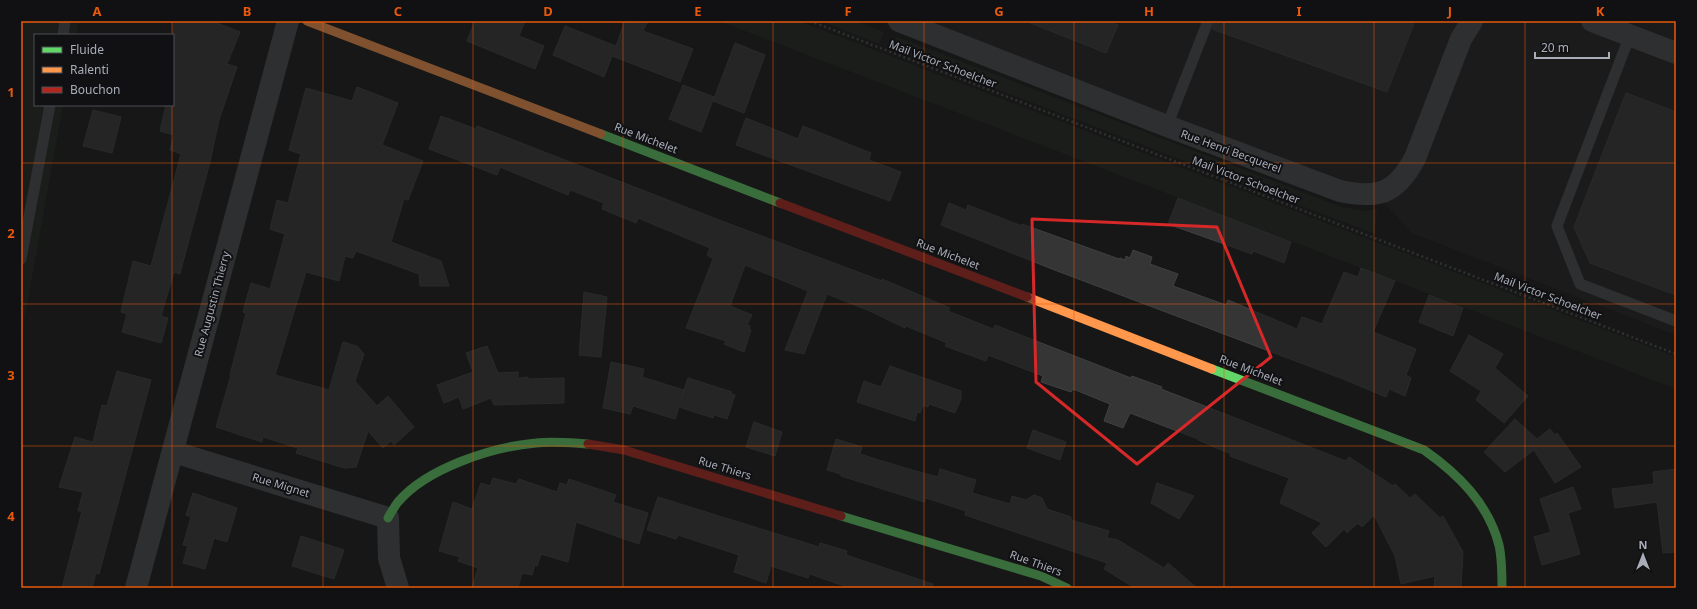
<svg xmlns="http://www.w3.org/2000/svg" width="1697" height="609" font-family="'Noto Sans',sans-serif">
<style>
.built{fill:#212123}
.green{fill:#1d241e}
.building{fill:#353536;stroke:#3f4043}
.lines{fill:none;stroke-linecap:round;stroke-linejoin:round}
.path{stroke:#4d4e52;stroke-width:2.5;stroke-dasharray:2 3;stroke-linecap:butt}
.lane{stroke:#4b4c50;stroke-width:11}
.street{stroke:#4b4c50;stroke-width:22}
.fast{stroke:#63d668;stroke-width:9}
.slow{stroke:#ff974d;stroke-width:9}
.jam{stroke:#b3261e;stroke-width:9}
.marked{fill:none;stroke:#d62828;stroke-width:3;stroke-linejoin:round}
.grid{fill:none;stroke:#e8590c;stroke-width:1;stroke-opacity:0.55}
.labels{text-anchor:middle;stroke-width:4;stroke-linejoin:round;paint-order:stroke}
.street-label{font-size:11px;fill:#a8adb8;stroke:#111113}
.neatline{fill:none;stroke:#e8590c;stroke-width:1.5}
.grid-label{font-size:13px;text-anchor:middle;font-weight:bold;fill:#e8590c}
</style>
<rect width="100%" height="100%" fill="#171717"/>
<!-- built -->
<path class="built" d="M901,21h775v314l-264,-102 -35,-38z"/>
<!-- green -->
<g class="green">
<path d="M21,21h58l-3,14h-41v70h28l-42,233z"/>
<path d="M719,21h80l877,336v32z"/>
<path d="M821,21h35l28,11 -5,12z"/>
<path d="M897,37l444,170 24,4 12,-2 -2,25 -480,-184 -2,-6z"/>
</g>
<!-- building -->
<g class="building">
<path d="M173,21h39l28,11 -13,32 10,3 -18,53 -9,42 -27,100 -3,12 -6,-2 -13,44 7,2 -7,25 -39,-11 5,-18 -6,-2 12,-51 18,5 30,-112 -11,-4 4,-15 -14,-4 6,-26h7z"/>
<path d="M475,21h50l-6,15 25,10 -9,23 -68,-28z"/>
<path d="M625,21h23l-5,10 50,18 -13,33 -68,-26 -8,21 -51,-22 12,-29 51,20z"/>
<path d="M1028,21h78l12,4 -12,28 -78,-31z"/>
<path d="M1215,21h200l-28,71 -175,-63z"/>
<path d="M735,43l30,12 -21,58 -31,-12z"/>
<path d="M683,85l31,12 -13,35 -32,-13z"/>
<path d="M357,87l41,16 -16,42 41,16 -15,39 -4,-1 -13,43 50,19 8,25h-29l-1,-12 -63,-23 -3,7 -8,-2 -6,25 -33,-9 -31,103 54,15 14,-48 14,4 7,8 -9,27 22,25 11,-10 26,31 -20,18 -3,-4 -8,7 -15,-17 -12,36 -12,1 -48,-15 2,-5 -35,-11 -1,5 -46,-15 15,-52h-1l16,-62 -3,-1 8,-29 19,6 15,-55 -15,-5 7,-29 11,3 13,-49 -12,-4 17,-62 46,13z"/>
<path d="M1626,93l50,19v183l-86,-32 -16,-36z"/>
<path d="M93,110l28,7 -9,36 -29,-7z"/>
<path d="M441,116l35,13 1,-3 34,13 216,84 155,58v-2l68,29 -2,3 45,18 2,-4 136,53 1,-2 30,11 -1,2 185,72 3,-4 44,29 2,-2 15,14 5,-4 25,24 3,-2 20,36 -2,36h-27l1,-12 -34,8 -6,-28 -21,-41 -12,12 -4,-4 -11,10 -3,-4 -18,18 -14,-14 10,-10 -42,-20 9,-25 -59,-22 1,-2 -33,-14v-1l-68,-26 -7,15 -19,-7 6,-17 -37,-15 -2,3 -30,-10 2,-6 -55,-21 -2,6 -41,-15 2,-3 -41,-17 -1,2 -35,-17 -43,-17 -23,60 -19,-4 23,-59 -63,-26 -15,41 22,9 -5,10 3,1 -1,3 2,1 -7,22 -20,-8 2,-3 -40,-13 27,-69 -6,-4 3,-7 -72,-30 -2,5 -34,-14 2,-6 -34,-13 -2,5 -68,-28 -3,8 -68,-26z"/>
<path d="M746,118l52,21 5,-13 68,27 -2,7 32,12 -11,29 -154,-56z"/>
<path d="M1178,198l113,44 -7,21 -31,-12 -1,3 -84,-30z"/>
<path d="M949,203l17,7 2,-5 54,21v-2l97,35 1,-1 5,2 1,-4 4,2 3,-8 19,7 -2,7 28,10 -5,12 53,19 2,-5 69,29 5,-12 20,7 22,-52 14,5 3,-9 34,13 -22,51 43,17 -10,26 5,3 -6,18 -16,-7 -3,8 -43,-18 -291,-110 -111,-44z"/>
<path d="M584,292l23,5 -6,60 -22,-2z"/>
<path d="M1429,295l34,13 -10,28 -34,-14z"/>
<path d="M1469,335l34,19 -8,14 33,28 -24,27 -28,-23 5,-9 -31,-20z"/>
<path d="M487,346l11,27 20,-1v6l10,-1v2l36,-1v25l-70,2 -3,-7 -28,11 -4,-12 -15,6 -7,-18 36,-13 -7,-19z"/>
<path d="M611,362l33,7 -2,8 42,13 -3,9 7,-21 44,14 -1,2 4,1 -8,24 -13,-4 -1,3 -34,-11 -4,12 -42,-13 -3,8 -27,-6z"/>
<path d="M890,366l71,25v8l-6,14 -26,-9 -1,3 -5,-2 -3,8 -3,-1 -2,9 -58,-19 7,-21 17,6z"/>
<path d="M117,371l34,9 -52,194 -3,-1 -4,15h-30l20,-77h-4l5,-19 -24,-5 16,-50 18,5 9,-37 5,1z"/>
<path d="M1515,419l22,20 13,-10 5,6 2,-2 24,34 -26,16 -21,-33 -29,22 -21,-20z"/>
<path d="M754,422l28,10 -7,24 -29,-9z"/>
<path d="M1033,430l33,12 -6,18 -33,-12z"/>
<path d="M836,439l26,8 -2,7 45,14 33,9 2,-8 36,11 -4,13 38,11 2,-8 14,4 8,-5 8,3 5,11 24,8v3l38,11 -2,7 11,2 46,28 4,-5 29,25h-62l-31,-19 3,-6 -142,-48 1,-4 -40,-13 -2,4 -83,-26v-2l-14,-4z"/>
<path d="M1676,469v83l-13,1 -6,-51 -42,6 -3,-19 42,-5 -1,-12z"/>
<path d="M493,478l23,6 3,-5 38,13 3,-9 7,2 2,-6 47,16 -3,7 35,11 -9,31 -63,-22 -8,40 -27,-8 -4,12 -2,-1 -3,10 -10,-2 -4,15h-46l6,-20 -20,-7 2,-4 -21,-6 14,-49 19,7 9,-26 9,3z"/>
<path d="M1157,483l37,13 -15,23 -28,-16z"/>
<path d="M1573,487l8,22 -13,4 12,41 -38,11 -8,-28 17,-5 -11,-33z"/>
<path d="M193,493l44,15 -10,34 -13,-4 -9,31 -22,-6 5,-17 -5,-1 8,-28 -5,-2z"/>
<path d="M658,497l161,50 1,-4 27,8 -1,4 87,29 -1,4h-82l-40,-14 -2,4 -37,-12 -5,17 -32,-11 5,-17 -61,-20 -2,4 -29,-9z"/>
<path d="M301,536l43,14 -10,29 -42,-13z"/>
</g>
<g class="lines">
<!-- path -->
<path class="path" d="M810,21l866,333"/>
<!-- lane -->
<g class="lane">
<path d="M63,35l2,-14"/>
<path d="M1630,35l-73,191 23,58 96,37"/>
<path d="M1167,126l41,-105"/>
<path d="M21,259l29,-154"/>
</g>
<!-- street -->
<g class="street">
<path d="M899,21l268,105 173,65c38,8 56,3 75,-33l46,-119 11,-18"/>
<path d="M1592,21l84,32"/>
<path d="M174,452l214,66 1,40 9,30"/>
<path d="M136,588l152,-567"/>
</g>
<!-- fast -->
<g class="fast">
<path d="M601,134l179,69"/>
<path d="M1212,369l212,81c34,24 64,53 75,95 3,14 3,29 3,43"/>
<path d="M841,516l200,60 26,12"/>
<path d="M388,518c3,-5 6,-11 10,-16 29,-34 94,-55 138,-59 17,-2 35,0 52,1"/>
</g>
<!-- slow -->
<g class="slow">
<path d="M307,21l294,113"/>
<path d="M1027,297l185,72"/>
</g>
<!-- jam -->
<g class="jam">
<path d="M780,203l247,94"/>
<path d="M588,444l36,6 217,66"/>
</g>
</g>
<!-- marked area -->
<path d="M0 0H1697V609H0ZM1032,219l185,8 54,130 -134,107 -101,-82z" fill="#171717" fill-opacity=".55" fill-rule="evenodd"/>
<path class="marked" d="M1032,219l185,8 54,130 -134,107 -101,-82z"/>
<!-- grid -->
<path class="grid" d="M172,21v14M323,21v567M473,21v567M623,21v567M773,21v567M924,21v567M1074,21v567M1224,21v567M1374,21v567M1525,21v567M172,105v483M21,163h1655M21,304h1655M21,446h1655"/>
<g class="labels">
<!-- street labels -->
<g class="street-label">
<text transform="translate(943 64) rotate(21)" y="4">Mail Victor Schoelcher</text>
<text transform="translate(646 138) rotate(21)" y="4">Rue Michelet</text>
<text transform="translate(1231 151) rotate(20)" y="4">Rue Henri Becquerel</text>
<text transform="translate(1246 180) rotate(21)" y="4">Mail Victor Schoelcher</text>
<text transform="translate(948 254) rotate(21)" y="4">Rue Michelet</text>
<text transform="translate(1548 296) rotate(21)" y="4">Mail Victor Schoelcher</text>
<text transform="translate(212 304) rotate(-75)" y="4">Rue Augustin Thierry</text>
<text transform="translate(1251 370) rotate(21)" y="4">Rue Michelet</text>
<text transform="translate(725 468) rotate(17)" y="4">Rue Thiers</text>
<text transform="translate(281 485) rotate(17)" y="4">Rue Mignet</text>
<text transform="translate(1036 563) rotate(20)" y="4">Rue Thiers</text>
</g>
</g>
<!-- border -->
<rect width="1697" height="609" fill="none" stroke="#111113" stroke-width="44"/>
<!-- legend -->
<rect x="34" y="34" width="140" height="72" fill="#111113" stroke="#4d4f55"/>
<rect x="42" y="47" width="20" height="6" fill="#63d668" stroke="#4d4f55"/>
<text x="70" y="54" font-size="12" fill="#a8adb8">Fluide</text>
<rect x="42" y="67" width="20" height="6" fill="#ff974d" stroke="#4d4f55"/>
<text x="70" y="74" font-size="12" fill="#a8adb8">Ralenti</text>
<rect x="42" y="87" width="20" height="6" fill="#b3261e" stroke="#4d4f55"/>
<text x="70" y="94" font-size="12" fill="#a8adb8">Bouchon</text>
<!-- north arrow -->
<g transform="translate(1643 555)" stroke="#111113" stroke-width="3" paint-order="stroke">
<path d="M0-3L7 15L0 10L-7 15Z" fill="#a8adb8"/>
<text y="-6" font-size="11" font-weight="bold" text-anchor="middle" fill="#a8adb8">N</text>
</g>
<!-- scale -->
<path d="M1535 52v6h74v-6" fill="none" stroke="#a8adb8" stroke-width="2"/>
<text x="1541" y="52" font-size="12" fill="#a8adb8" stroke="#111113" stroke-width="3" paint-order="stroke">20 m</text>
<rect x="22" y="22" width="1653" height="565" class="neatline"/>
<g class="grid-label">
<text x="97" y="16">A</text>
<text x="247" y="16">B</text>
<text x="398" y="16">C</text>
<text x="548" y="16">D</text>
<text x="698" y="16">E</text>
<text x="848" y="16">F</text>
<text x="999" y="16">G</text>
<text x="1149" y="16">H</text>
<text x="1299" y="16">I</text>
<text x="1450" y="16">J</text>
<text x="1600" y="16">K</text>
<text x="11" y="97">1</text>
<text x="11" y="238">2</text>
<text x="11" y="380">3</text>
<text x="11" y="521">4</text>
</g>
</svg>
